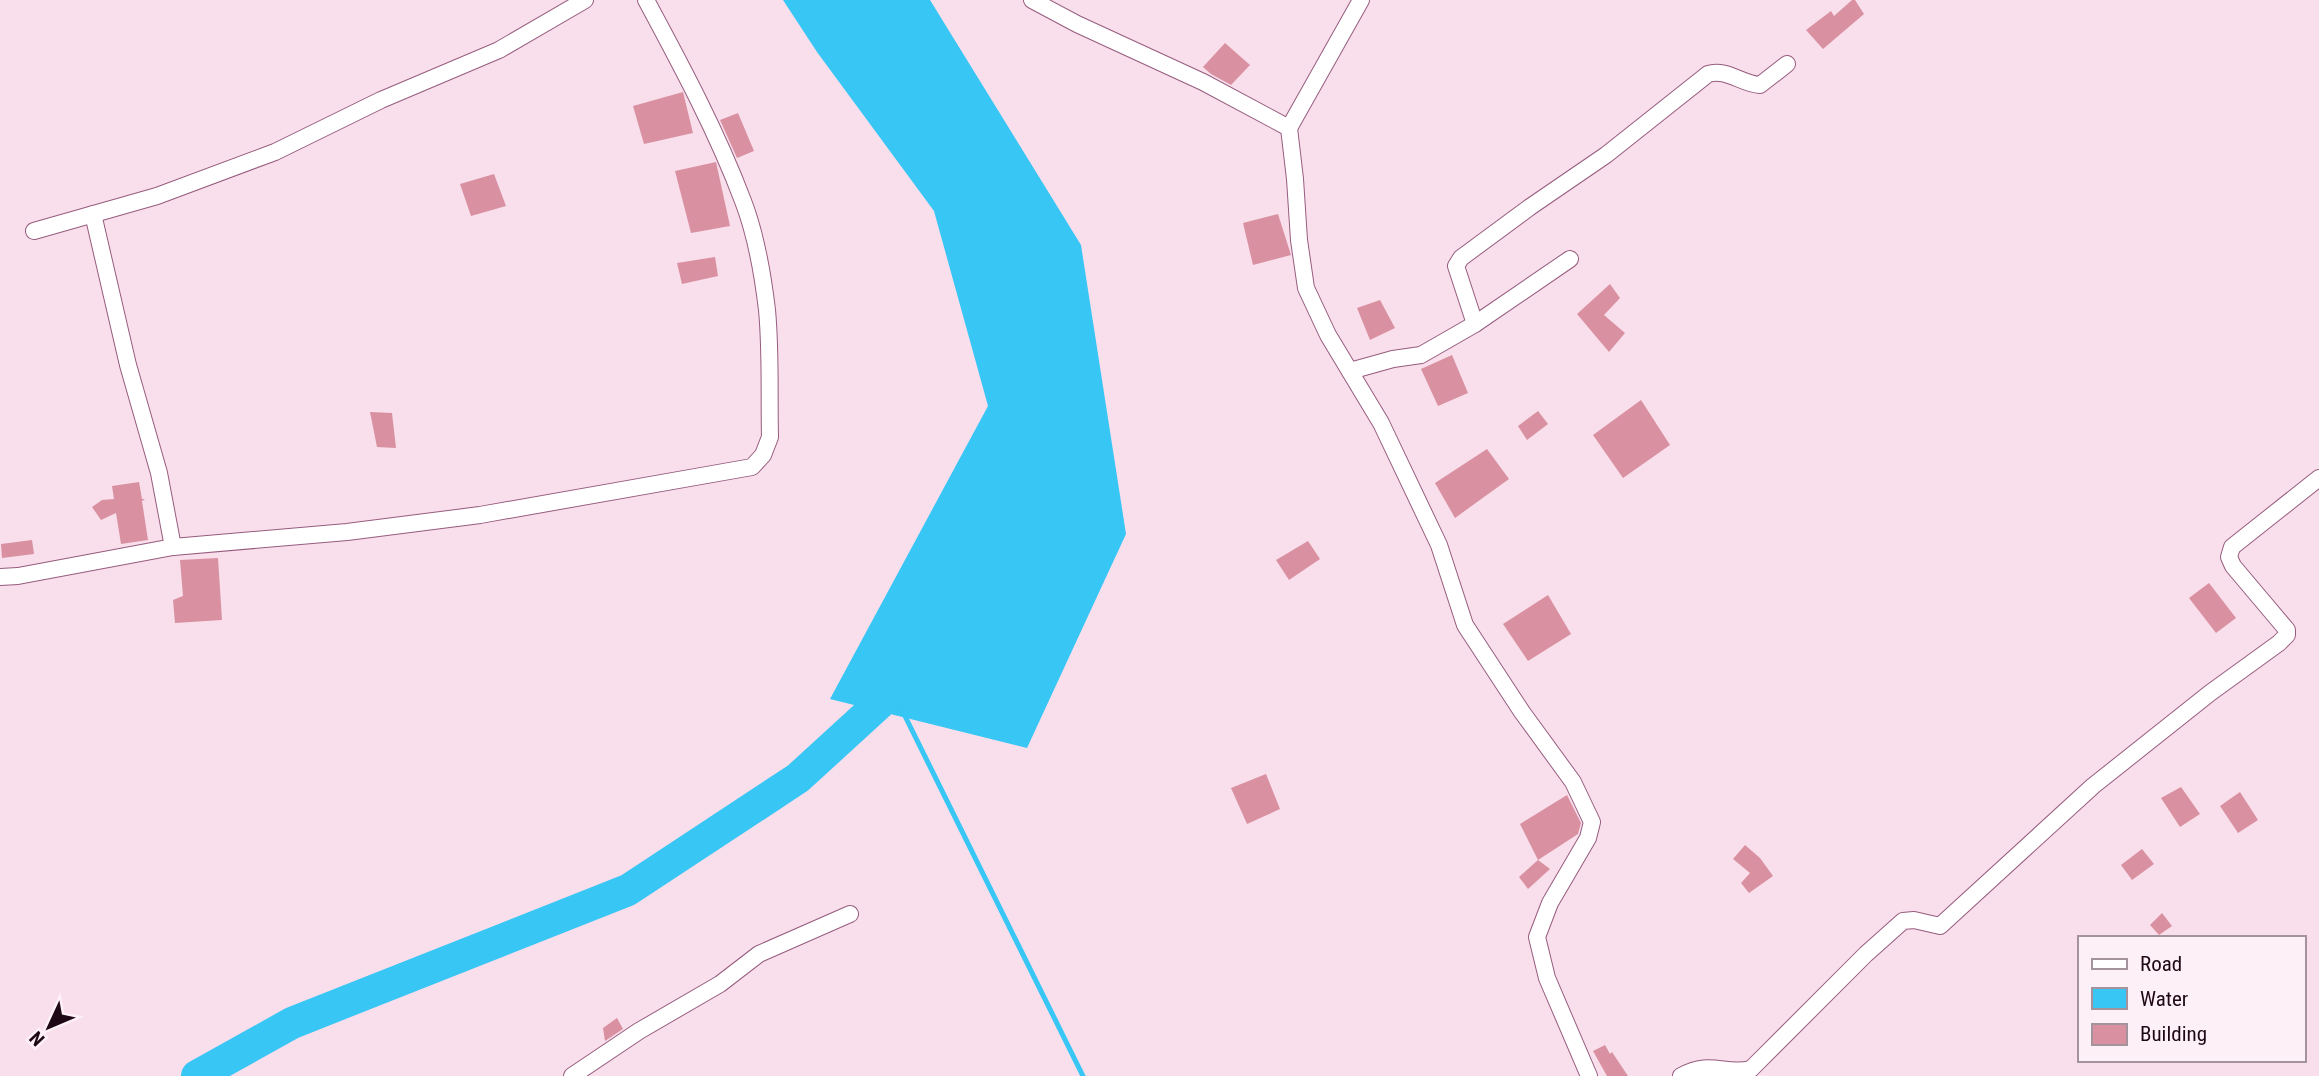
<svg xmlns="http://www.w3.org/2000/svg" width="2319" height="1076" font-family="'Roboto Condensed',sans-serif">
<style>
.water{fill:#38c6f4}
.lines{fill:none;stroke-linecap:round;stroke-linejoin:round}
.stream{stroke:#38c6f4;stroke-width:5}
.river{stroke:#38c6f4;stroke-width:32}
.building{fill:#d991a1}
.minor-casing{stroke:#965c7e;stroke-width:18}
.minor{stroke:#fff;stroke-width:16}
</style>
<rect width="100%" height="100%" fill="#f9deec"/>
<!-- water -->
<path class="water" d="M783,0h147l151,245 45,289 -99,214 -197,-49 158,-293 -54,-195 -117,-159z"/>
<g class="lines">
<!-- stream -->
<path class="stream" d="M903,712l180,364"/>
<!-- river -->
<path class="river" d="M197,1076l95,-53 336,-133 170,-112 106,-97"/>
</g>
<!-- building -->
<g class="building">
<path d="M1852,0h3l9,14 -41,35 -17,-19 25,-19 3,5z"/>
<path d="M1225,43l25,22 -19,20 -20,-11 -8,-7z"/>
<path d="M683,92l10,41 -49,11 -11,-38z"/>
<path d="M738,113l16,38 -17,7 -17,-38z"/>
<path d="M716,162l14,64 -39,7 -16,-62z"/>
<path d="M494,174l12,32 -35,10 -11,-32z"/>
<path d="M1278,214l13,41 -38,10 -10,-42z"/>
<path d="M715,257l3,19 -36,8 -5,-21z"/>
<path d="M1610,284l10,14 -16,17 21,18 -16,19 -32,-38z"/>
<path d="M1380,300l15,28 -25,12 -13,-32z"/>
<path d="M1452,355l16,38 -30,13 -17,-37z"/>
<path d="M1641,400l29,45 -47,33 -30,-43z"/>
<path d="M1538,411l10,13 -21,16 -9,-14z"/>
<path d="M370,412l22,1 4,35 -19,-1z"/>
<path d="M1487,449l22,30 -54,39 -20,-35z"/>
<path d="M139,482l3,17h3l-3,2 6,39 -27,4 -5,-31 -15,7 -9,-13 10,-7 12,-1 -2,-13z"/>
<path d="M32,540l2,14 -32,4 -1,-14z"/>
<path d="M1308,541l12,18 -31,21 -13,-20z"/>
<path d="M218,558l4,62 -47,3 -2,-23 10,-4 -3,-36z"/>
<path d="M2209,583l27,35 -20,15 -27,-35z"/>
<path d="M1548,595l23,39 -43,27 -25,-37z"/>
<path d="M1266,774l14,35 -33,15 -16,-36z"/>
<path d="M2181,787l19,27 -20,13 -19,-29z"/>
<path d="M2240,792l18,28 -20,13 -18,-27z"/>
<path d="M1567,795l14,28 -3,11 -40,26 -18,-36z"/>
<path d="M1745,845l15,13 13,18 -24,17 -8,-10 9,-10 -17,-14z"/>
<path d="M2142,849l12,15 -22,16 -11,-15z"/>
<path d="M1538,860l12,9 -22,20 -9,-12z"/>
<path d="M2162,913l10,13 -13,9 -9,-10z"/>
<path d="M617,1018l6,11 -18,12 -2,-13z"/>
<path d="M1605,1045l5,9 2,-2 16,24h-21l-14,-25z"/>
</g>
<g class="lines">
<defs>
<g id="minor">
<path d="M1032,0l45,24 126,58 86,46 6,51 4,61 7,48 22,47 53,88 58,122 26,80 57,87 51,70 19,40 -4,16 -38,65 -13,34 10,41 42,98"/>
<path d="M1289,128l72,-128"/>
<path d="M93,214l35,151 31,108 14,74"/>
<path d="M34,231l123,-35 118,-44 106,-52 118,-50 86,-50"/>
<path d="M1475,324l-19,-58 5,-8 69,-51 76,-52 102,-81c18,-6 34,10 52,11l27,-21"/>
<path d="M1350,371l43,-12 28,-4 54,-31 95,-65"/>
<path d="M0,577l18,-1 155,-29 174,-15 133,-17 272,-48 11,-12 7,-18c-1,-42 1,-85 -3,-127 -4,-34 -12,-78 -24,-109 -26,-69 -62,-136 -97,-201"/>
<path d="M572,1076l67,-45 81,-47 39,-30 91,-40"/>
<path d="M1681,1076c30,-17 44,0 70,-7l115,-115 37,-33 11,-1 26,6 153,-140 117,-93 69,-50 8,-8v-5l-54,-64 -4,-9 3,-10 87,-69"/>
</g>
</defs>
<!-- minor casing -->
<use href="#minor" class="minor-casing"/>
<!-- minor -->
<use href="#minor" class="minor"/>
</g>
<!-- legend -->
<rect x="2078" y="936" width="228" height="126" fill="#fef0f7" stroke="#a4939d" stroke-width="2"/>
<rect x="2092" y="959" width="35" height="10" fill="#ffffff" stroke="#a4939d" stroke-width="2"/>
<text x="2140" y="971" font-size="21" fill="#1e0815">Road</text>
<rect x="2092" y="988" width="35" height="21" fill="#38c6f4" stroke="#a4939d" stroke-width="2"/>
<text x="2140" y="1006" font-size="21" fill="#1e0815">Water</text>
<rect x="2092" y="1024" width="35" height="21" fill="#d991a1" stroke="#a4939d" stroke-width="2"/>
<text x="2140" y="1041" font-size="21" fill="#1e0815">Building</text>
<!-- north arrow -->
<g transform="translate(49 1027) rotate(226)" stroke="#fef0f7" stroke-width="5" paint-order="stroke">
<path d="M0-5L12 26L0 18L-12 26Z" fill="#1e0815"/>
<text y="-10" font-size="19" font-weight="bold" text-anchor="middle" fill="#1e0815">N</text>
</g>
</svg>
